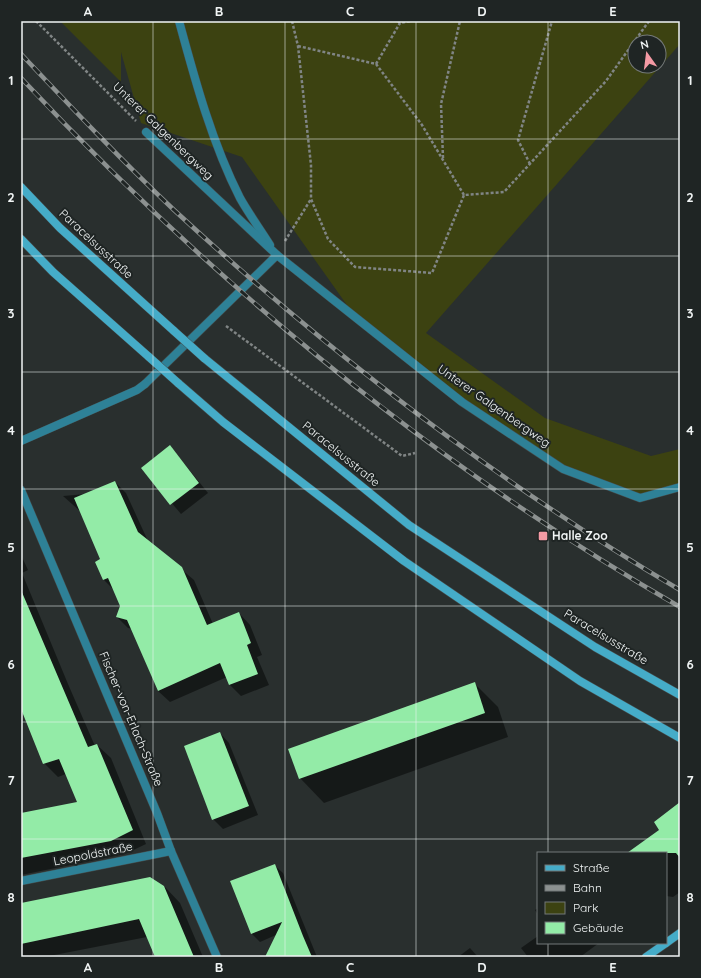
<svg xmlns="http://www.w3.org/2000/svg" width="701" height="978" font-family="Quicksand,sans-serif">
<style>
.green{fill:#3c4211;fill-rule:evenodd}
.shadow{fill:#0007}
.building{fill:#93eba7}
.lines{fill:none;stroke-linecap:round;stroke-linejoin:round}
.lane-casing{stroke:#454b4a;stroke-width:9}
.street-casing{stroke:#454b4a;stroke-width:9}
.secondary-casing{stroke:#454b4a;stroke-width:9}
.path{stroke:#808585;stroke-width:2.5;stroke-dasharray:3 2;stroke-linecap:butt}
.lane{stroke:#2e8197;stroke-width:8}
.street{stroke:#2e8197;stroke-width:8}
.secondary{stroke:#45acc8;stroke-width:8}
.rail-casing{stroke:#8c9190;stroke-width:4.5}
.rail{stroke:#1f2524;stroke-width:3;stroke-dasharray:9;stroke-linecap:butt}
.secondary-bridge-casing{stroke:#454b4a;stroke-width:9;stroke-linecap:butt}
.secondary-bridge{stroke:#45acc8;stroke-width:8}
.grid{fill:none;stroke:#f1f5f5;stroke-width:1;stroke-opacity:0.55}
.poi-dot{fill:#f49aa4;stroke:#1f2524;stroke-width:1.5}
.labels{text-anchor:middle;stroke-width:4;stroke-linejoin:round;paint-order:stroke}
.street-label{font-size:12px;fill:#f1f5f5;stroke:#1f2524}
.poi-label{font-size:12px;font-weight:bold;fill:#f1f5f5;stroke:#1f2524;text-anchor:start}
.neatline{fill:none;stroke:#f1f5f5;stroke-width:1.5}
.grid-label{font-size:13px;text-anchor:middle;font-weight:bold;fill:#f1f5f5}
</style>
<rect width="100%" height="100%" fill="#292f2e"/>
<!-- green -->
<path class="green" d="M60,21h620v23l-254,289 119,85 106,38 29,-7v38l-40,10 -76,-29 -100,-67 -110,-86 -112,-158 -101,-34 -20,-71v30zM635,42h24v24h-24z"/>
<!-- shadow -->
<g class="shadow">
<path d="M170,446l38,47 -27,21 -39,-46z"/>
<path d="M115,482l11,11 22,48 46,39 19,44 26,-11 11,12 12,30 -5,2 12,28 -28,11 -11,-11 -3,-8 -57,25 -12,-11 -26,-62 -4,-1 -11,-11 4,-11 -6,-15 -11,-11 -8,-18 5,-2 -20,-48 -18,-16 23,-2z"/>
<path d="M21,555l7,15 -6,3 46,111 27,62 2,-1 14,13 35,86 -21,10 -104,21v-61l57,-11 -12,-29 -8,3 -14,-14 -23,-56z"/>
<path d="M474,683l24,24 10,30 -184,66 -24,-25z"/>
<path d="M220,733l9,10 29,72 -35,14 -10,-10z"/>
<path d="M680,808v84l-7,5 -7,-1v-43h-37l32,-23z"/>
<path d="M274,865l9,8 34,84h-51l10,-22 -16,7 -8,-8z"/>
<path d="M164,886l16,17 23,54h-47l-9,-20 -103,20h-23v-54z"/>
<path d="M538,908v7l-3,-5z"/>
<path d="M538,936v7h61l-19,14h-52l-7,-9z"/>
<path d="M470,948l8,9h-20z"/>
</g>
<!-- building -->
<g class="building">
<path d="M170,445l29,38 -29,22 -29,-37z"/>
<path d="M115,481l23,51 44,35 25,58 32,-13 12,31 -4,2 11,29 -29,11 -9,-22 -62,28 -31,-71 -11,-3 4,-11 -12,-28 -5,2 -8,-18 5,-3 -26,-61z"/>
<path d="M21,590l67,157 9,-3 36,86 -22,11 -90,17v-45l56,-11 -18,-43 -16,5 -22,-55z"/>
<path d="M475,682l10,31 -186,66 -11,-30z"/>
<path d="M220,732l29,74 -37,14 -28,-74z"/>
<path d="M680,802v56l-4,-5h-49l32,-23 -5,-8z"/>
<path d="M275,864l28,72 9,21h-47l17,-35 -31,12 -21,-53z"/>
<path d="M150,877l14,9 30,71h-39l-16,-38 -118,25v-41z"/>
</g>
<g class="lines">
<defs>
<g id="lane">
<path d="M179,21c16,59 33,122 61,177 9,16 20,31 30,47"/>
<path d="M146,132l131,123 185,147 101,67 77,29 40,-11"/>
<path d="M145,384l132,-129"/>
</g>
<g id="street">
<path d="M21,441l116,-51 8,-6"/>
<path d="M21,490l136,323 14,38 46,106"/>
<path d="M21,881l150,-30"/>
</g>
<g id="secondary">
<path d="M21,187l39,41 114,103"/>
<path d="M21,239l32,33 96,85"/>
<path d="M204,358l205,167 186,122 85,48"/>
<path d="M178,383l45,39 181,139 176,120 100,57"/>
<path d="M666,943l14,-10"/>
<path d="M646,957l20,-14"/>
</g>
</defs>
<!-- lane casing -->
<use href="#lane" class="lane-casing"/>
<!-- street casing -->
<use href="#street" class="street-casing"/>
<!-- secondary casing -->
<use href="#secondary" class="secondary-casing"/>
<!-- path -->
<g class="path">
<path d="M36,21l100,100"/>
<path d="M292,21l6,25 13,119v34"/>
<path d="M398,21l2,2 11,-2"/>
<path d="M298,46l78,18 46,61 42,70"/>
<path d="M376,64l24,-41"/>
<path d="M443,158l-2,-54 19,-83"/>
<path d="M530,164l-12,-24 34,-119"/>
<path d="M285,241l26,-42 17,40 27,28 77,6 32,-78 40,-3 102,-111 43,-60"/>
<path d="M226,326l176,130 13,-3"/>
</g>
<!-- lane -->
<use href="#lane" class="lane"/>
<!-- street -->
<use href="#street" class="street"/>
<!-- secondary -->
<use href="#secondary" class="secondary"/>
<defs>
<g id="rail">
<path d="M21,54c50,53 100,106 153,156 155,143 324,273 506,380"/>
<path d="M21,78c193,206 414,388 659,529"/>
</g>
</defs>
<!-- rail casing -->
<use href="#rail" class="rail-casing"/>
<!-- rail -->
<use href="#rail" class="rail"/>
<defs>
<g id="secondary-bridge">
<path d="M174,331l30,27"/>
<path d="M149,357l29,26"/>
</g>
</defs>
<!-- secondary-bridge casing -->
<use href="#secondary-bridge" class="secondary-bridge-casing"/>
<!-- secondary-bridge -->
<use href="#secondary-bridge" class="secondary-bridge"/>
</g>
<!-- grid -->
<path class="grid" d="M153,21v936M285,21v936M416,21v936M548,21v832M21,139h659M21,256h659M21,372h659M21,489h659M21,606h659M21,722h659M21,839h659M548,943v14"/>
<!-- markers -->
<rect class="poi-dot" x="538" y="531" width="10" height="10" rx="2"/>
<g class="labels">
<!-- street labels -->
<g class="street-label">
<text transform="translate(163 131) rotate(44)" y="4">Unterer Galgenbergweg</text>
<text transform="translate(96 244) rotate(43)" y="4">Paracelsusstraße</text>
<text transform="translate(494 406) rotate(35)" y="4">Unterer Galgenbergweg</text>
<text transform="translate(341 454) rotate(39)" y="4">Paracelsusstraße</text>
<text transform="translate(606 637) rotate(31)" y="4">Paracelsusstraße</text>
<text transform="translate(131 719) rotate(67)" y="4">Fischer-von-Erlach-Straße</text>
<text transform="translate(93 854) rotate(-11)" y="4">Leopoldstraße</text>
</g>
<!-- poi labels -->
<g class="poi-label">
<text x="552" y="540">Halle Zoo</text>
</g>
</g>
<!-- border -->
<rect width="701" height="978" fill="none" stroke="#1f2524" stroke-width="44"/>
<!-- legend -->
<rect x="537" y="852" width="130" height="92" fill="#1f2524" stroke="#737878"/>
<rect x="545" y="865" width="20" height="6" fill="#45acc8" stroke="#737878"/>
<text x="573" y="872" font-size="12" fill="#f1f5f5">Straße</text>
<rect x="545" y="885" width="20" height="6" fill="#8c9190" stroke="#737878"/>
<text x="573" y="892" font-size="12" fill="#f1f5f5">Bahn</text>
<rect x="545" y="902" width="20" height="12" fill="#3c4211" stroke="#737878"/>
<text x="573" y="912" font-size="12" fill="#f1f5f5">Park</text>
<rect x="545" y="922" width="20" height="12" fill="#93eba7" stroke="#737878"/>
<text x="573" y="932" font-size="12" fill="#f1f5f5">Gebäude</text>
<!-- north arrow -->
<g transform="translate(647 54) rotate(346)"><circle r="19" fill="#1f2524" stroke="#737878"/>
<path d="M0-3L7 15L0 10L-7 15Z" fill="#f49aa4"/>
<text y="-6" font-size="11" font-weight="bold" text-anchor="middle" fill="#f1f5f5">N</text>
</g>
<rect x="22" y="22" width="657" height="934" class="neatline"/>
<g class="grid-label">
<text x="88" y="16">A</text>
<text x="219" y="16">B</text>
<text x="350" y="16">C</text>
<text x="482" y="16">D</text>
<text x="613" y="16">E</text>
<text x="11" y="85">1</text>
<text x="690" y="85">1</text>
<text x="11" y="202">2</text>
<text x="690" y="202">2</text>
<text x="11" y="318">3</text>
<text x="690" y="318">3</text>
<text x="11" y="435">4</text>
<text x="690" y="435">4</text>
<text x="11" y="552">5</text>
<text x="690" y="552">5</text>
<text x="11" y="669">6</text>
<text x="690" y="669">6</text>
<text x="11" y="785">7</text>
<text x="690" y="785">7</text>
<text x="11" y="902">8</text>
<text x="690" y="902">8</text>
<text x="88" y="972">A</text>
<text x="219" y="972">B</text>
<text x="350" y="972">C</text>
<text x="482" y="972">D</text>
<text x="613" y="972">E</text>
</g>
</svg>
